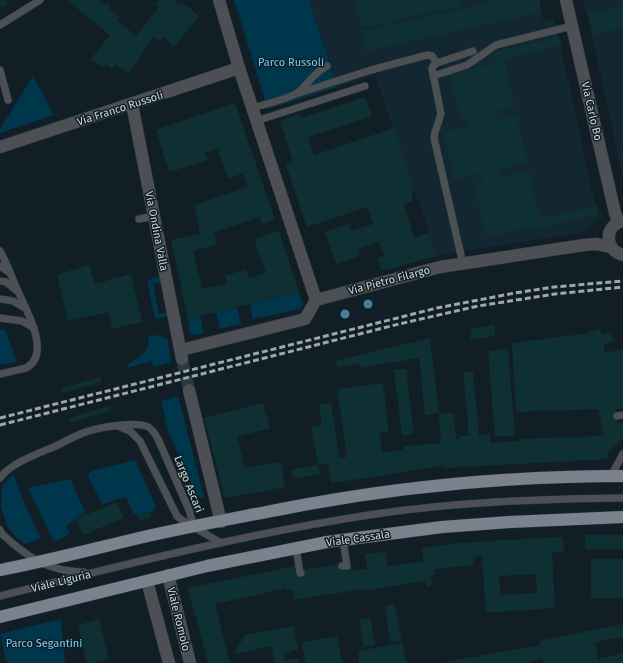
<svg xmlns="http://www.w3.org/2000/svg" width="623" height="663" font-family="'Fira Sans',sans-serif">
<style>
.built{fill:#132732}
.green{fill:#00364c}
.building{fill:#0f3033;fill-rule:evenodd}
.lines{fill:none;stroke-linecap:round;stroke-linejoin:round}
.street-tunnel{stroke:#2d3940;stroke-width:12;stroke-dasharray:12 6;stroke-linecap:butt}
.lane-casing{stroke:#2b383e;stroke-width:8}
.street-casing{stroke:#2b383e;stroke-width:13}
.primary-casing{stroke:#2b383e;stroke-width:13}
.lane{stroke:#4c4f54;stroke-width:7}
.street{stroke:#4c4f54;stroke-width:12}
.primary{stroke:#7b828d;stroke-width:12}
.rail{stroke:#9da7ac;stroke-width:3;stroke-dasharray:6 3;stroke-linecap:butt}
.tree{fill:#4a7d98}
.labels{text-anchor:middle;stroke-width:3;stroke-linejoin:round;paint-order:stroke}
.park-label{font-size:11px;fill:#78cbf6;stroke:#111e25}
.street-label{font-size:11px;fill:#ccd5d9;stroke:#111e25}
</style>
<rect width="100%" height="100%" fill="#111e25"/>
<!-- built -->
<g class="built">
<path d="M309,0h230l4,20 10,-1 9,26 -2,1 16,68 19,92h2l2,10 -16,16 -146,24 -62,-181 -38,12z"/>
<path d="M583,0h40v178l-31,-142z"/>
</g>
<!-- green -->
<g class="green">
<path d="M234,0h75l28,87 -69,22z"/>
<path d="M33,76l21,39 -54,18v-4z"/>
<path d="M162,276l1,6 -10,2 6,30 10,-2 1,4 -15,3 -8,-39z"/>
<path d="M299,292l4,12 -3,5 -47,10 -3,-15z"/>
<path d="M237,307l4,17 -21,5 -4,-17z"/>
<path d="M200,316l4,17 -11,2 -3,-1 -2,-15z"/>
<path d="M0,330h5l12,32 -17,3z"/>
<path d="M155,335l11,3 2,3 3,21 -17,5 -2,-6 -24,7 -1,-3c11,-7 25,-13 21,-29z"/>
<path d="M178,396l26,101 -6,1 -30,-67 -7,-30z"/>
<path d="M135,460l21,47 -2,4 -17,4 -4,-2 -7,-16 -24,7 -14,-28 3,-5z"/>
<path d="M13,473l10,27 18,39 -16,5 -10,-8 -9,-12 -5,-18 1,-19z"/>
<path d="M70,479l15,33 -19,14 4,8 -16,8 -26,-54z"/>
<path d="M61,619l4,44h-58l-7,-29z"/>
</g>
<!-- building -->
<g class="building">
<path d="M0,0h7l-1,6 -6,1z"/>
<path d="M67,0h31l6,5 2,-2 4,3 -1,3 11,8 -3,4 19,15 22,-28 -3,-3 4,-5h15l6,5 1,-2 5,4 1,-1 12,10 -25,31 -11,-10 -4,4 -5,-4 -15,20 1,1 -12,15 -12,-9 -4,5 -6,-5 -3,4 -12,-9 19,-24z"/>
<path d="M355,0h103l1,6 -67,14 1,4 98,-21 -1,-3h49l3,12 -176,39 -5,-20 25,-5 -1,-3 -23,5z"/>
<path d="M623,6v22l-30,7 -5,-21z"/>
<path d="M555,37l1,1 2,-1 4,8 -58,14 11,48 -21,5 2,8 20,-4 12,47 -29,6 2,8 28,-6 11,48 57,-13 1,9 -8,2 -1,-1 -38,9v1l-9,3 -1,-4 -55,12 -12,-54 9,-2 -2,-8 -27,6 -11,-47 28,-6 -2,-8 -9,1 -10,-45 46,-11 -3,-11 57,-12v-2z"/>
<path d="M365,97l7,19 -64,21 6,18 80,-27 21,63 -4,1 2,9 -9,3 10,34 15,-5 8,23 -56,15 -4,-13 7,-2 -5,-14 -21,7 2,7 -24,8 -11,-32 24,-8 2,7 22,-7 -6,-17 -60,20 -21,-62 7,-3 -13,-41 20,-7 1,4z"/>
<path d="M235,103l40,117 -13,4 -2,-7 -46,15 3,12 -24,7 9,38 25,-6 -2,-7 21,-7 3,9 17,-5 -12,-34 25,-8 20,61 -111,27 -17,-79 29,-6 -6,-29 54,-18 -5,-14 -15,6 -10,-30 -13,4 3,7 -39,12 -13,-42z"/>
<path d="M89,265l6,19 36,-10 11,48 -30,7 -4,-17 -40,9 -11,-46z"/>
<path d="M494,325l1,11 -24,4 -1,-11z"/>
<path d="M600,329l2,5 9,-2 2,10 -10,2 2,9 18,-4v60h-7l2,14h5v15l-16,16 1,5 -165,9v-2l-37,5 1,1 -76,11 -3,-20 -10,2 2,9 -27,5 -2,-9 27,-5 -7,-38 11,-2 -3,-21 12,-1 8,55 8,-1 -10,-68 46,-6 6,49 -10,1 3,19 22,-2 -1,-4 38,-3 -2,-30h14l3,26 3,-1v-2h10l-6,-64h10l6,64 11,-2 1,9 27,-2v-2l86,-3 -6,-27 -82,3 -4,-69 71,-9z"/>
<path d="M430,338l9,75 -14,2 -6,-57 -59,10 -1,-5 -21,5 -3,-7z"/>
<path d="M508,349l7,86 -20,2 -7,-86z"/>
<path d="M394,369h12l8,65 -12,1z"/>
<path d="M101,377l1,5 -39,11 -2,-5z"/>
<path d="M263,403l7,25 -33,9 8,31 36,-6 4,25 -60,11 -21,-80z"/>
<path d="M109,406l1,5 -40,12 -1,-5z"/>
<path d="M117,502l7,16 -41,17 -7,-16z"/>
<path d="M150,512l1,5 -12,3 -2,-5z"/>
<rect x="585" y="535" width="38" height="14"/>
<path d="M556,537h7l1,14 -12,1 3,56 -69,5 -4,-57 -9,1 1,8 -39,4 1,6 -5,1 1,8 -1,2 -3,1 -2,-2 -1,-4 -62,10v-2l-69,11 -2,-10 -5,1 -1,-3 -71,16 15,59h-22l-20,-75 107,-22 2,10 5,-1 -1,-5 41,-6v5l10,-2 1,4 14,-2 -2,-15 20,-2 3,14 35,-4 -1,-14 37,-5zM536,574l1,19 -37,2 -1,-19z"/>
<rect x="591" y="559" width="32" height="39"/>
<path d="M394,604l8,37 -12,1 -5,-36z"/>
<path d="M370,618l5,27 -11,2 -5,-27z"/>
<path d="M99,619l10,40 -15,4h-7l-9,-38z"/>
<path d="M623,624v13l-27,5 2,17 25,-6v10h-80v-4l-12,3v1h-91l100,-18 -1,-4z"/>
<path d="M293,626l5,23 -14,5 1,7 13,-3 2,5h-25l-4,-17 -37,8 11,-19z"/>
<path d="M337,636l5,27h-37l-3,-21z"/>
<path d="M402,643l5,20h-48l-1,-12z"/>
</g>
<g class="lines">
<!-- street-tunnel -->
<path class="street-tunnel" d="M182,359l7,31"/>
<defs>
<g id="lane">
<path d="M0,25l40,-25"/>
<path d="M0,70l8,30"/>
<path d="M433,76l34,-11 29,-20 76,-19"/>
<path d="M296,94l75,-24 56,-15 5,1 5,7"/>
<path d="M252,108c11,-3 38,-10 45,-15 11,-8 17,-21 30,-27"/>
<path d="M256,121l109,-35"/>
<path d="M139,219l15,-3"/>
<path d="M0,251c7,12 12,27 18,40 8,19 34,63 8,77l-26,6"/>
<path d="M463,264l-29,-126 1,-6 6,-18 -9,-45 1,-3 4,-3 36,-12"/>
<path d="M0,266l10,7"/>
<path d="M0,281l6,1 11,9"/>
<path d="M0,299l13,2 12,7"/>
<path d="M0,318l22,3 12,7"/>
<path d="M617,416l6,-1"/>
<path d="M120,427l10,4 10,10 37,75 5,4 39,23"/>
<path d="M611,476l12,-22"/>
<path d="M0,478c12,-16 40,-25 58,-33 10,-5 20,-11 31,-14 12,-4 45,-9 57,-5 6,2 9,7 12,13l31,71 5,17"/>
<path d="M0,530l2,4c25,23 47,38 82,38"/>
<path d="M296,548l4,25h1"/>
<path d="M342,566h5l-4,-26"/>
<path d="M0,596c122,-31 245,-62 369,-81 84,-13 170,-16 254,-17"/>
</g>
<g id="street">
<path d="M219,0l20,68 77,232"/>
<path d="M566,0l49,213 3,9"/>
<path d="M132,104l50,255"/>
<path d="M0,147l239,-79"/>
<path d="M623,221c-19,4 -19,29 0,34"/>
<path d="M181,350l124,-31 11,-19 124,-33 144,-22 12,-1 15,3"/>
<path d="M189,390l32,132"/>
<path d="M168,575l22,88"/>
<path d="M147,581l22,82"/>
</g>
<g id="primary">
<path d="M0,570c47,-9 93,-21 139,-32 48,-11 96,-20 143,-29 112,-22 227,-33 341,-33"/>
<path d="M0,617l207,-51 120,-24 115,-15 68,-5 113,-5"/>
</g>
</defs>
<!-- lane casing -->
<use href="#lane" class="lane-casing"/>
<!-- street casing -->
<use href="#street" class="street-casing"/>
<!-- primary casing -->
<use href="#primary" class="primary-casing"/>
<!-- lane -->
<use href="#lane" class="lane"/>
<!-- street -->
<use href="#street" class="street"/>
<!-- primary -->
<use href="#primary" class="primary"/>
<!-- rail -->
<g class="rail">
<path d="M0,418l437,-110 78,-15 39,-6 69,-6"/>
<path d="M0,425l399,-101 79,-18 77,-12 68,-7"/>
</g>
</g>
<!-- trees -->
<g class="tree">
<circle cx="368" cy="304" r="4.5"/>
<circle cx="345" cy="314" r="4.5"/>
</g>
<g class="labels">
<!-- park labels -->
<g class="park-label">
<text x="291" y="66">Parco Russoli</text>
<text x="44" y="647">Parco Segantini</text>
</g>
<!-- street labels -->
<g class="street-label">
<text transform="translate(120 108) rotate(-18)" y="4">Via Franco Russoli</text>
<text transform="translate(592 111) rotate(77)" y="4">Via Carlo Bo</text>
<text transform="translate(157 231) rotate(79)" y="4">Via Ondina Valla</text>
<text transform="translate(389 280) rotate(-15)" y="4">Via Pietro Filargo</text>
<text transform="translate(189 484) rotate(68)" y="4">Largo Ascari</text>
<text transform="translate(358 538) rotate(-8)" y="4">Viale Cassala</text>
<text transform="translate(61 581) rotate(-14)" y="4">Viale Liguria</text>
<text transform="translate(179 619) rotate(76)" y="4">Viale Romolo</text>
</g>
</g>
</svg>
